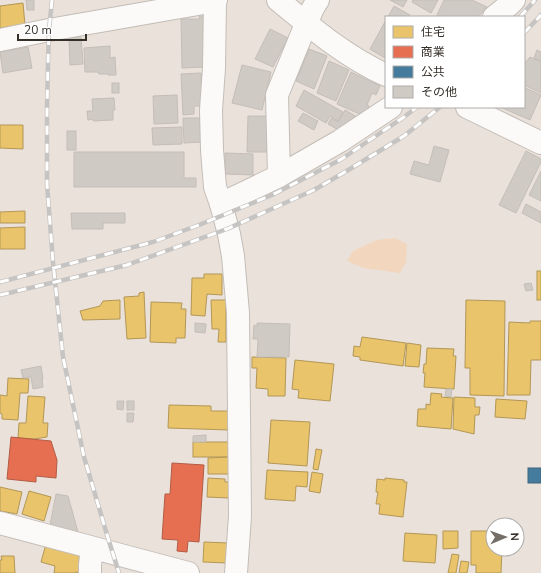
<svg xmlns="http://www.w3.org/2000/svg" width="541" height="573" font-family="'Nunito Sans','Noto Sans JP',sans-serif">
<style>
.green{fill:#f2d6bd}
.homes{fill:#e9c46a;stroke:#b39757}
.shops{fill:#e76f51;stroke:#b25c45}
.public{fill:#457b9d;stroke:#40647a}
.building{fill:#d0cac4;stroke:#c4bdb8}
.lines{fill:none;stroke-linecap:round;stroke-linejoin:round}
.minor-casing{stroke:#c3bdb7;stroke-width:24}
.minor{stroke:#fcfaf9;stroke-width:22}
.rail-casing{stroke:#c6c4c2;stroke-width:4.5}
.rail{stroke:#fff;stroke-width:3;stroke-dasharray:9;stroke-linecap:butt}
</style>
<rect width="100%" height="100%" fill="#e9e1da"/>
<!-- green -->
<path class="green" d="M395,238l12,6 -1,18 -6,11 -36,-5 -17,-7 6,-10 24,-11z"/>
<!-- homes -->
<g class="homes">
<path d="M23,3l2,22 -25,3v-22z"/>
<path d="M0,125h23v24l-23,-1z"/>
<path d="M25,211v12h-25v-11z"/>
<path d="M25,227v22h-25v-21z"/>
<rect x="537" y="271" width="4" height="29"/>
<path d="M204,274h18v21l-15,-1 -2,22 -14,-1 1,-37h12z"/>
<path d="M144,292l2,46 -19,1 -3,-42 15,-1v-3z"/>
<path d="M120,300v19l-37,1 -3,-9 20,-5 3,-5z"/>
<path d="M211,300h15v42h-8l1,-13h-7z"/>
<path d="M466,300l39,1 -1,95 -34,-1v-27h-5z"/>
<path d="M151,302l31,1 -1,6h5l-1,29h-9v5l-26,-1z"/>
<path d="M530,321h11v39h-10l-1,35h-23l2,-73 21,1z"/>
<path d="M362,337l44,6 -3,23 -43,-6v-3l-7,-1 1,-10 6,1z"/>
<path d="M407,343l14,2 -2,22 -14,-1z"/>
<path d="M427,348l27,1 -1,7h3l-2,33 -30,-2 1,-14h-2l1,-9h2z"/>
<path d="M252,357l34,1 -1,38h-17v-7l-12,-1 1,-20h-5z"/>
<path d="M295,360l39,4 -4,37 -32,-3 1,-8 -7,-1z"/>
<path d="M8,378l21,1 -1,14h-8l-2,27 -16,-1v-5l-2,-1v-18l7,1z"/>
<path d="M431,393l11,1 -1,3 12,1 -2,31 -34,-3 1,-17h8v-5l4,1z"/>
<path d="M28,396l17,1 -2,26h5l-1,14 -13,2 -16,-1 1,-15h7z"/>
<path d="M454,397l21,1v9h5l-1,8h-4l-1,19 -21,-5z"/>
<path d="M496,399l31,2 -2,18 -30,-2z"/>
<path d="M169,405l42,1v5h18v19l-61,-2z"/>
<path d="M271,420l39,2 -3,44 -39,-3z"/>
<rect x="193" y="442" width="36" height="15"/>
<path d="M316,449l6,1 -4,20 -5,-1z"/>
<path d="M229,457v17h-21v-16z"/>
<path d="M267,470l41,2 -1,15 -11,-1 -1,15 -30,-2z"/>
<path d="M312,472l11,2 -3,19 -11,-2z"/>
<path d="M208,478l17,1v3h5l-1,16 -22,-1z"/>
<path d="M385,478l19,2v2h3l-4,35 -24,-3 1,-10h-4l2,-12h-2l1,-13 8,1z"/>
<path d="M0,487l22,5 -5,22 -17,-3z"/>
<path d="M29,491l22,6 -7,24 -22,-7z"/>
<path d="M443,531h15v17l-15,1z"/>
<path d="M471,531h22v18h9l-1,24h-25v-8h-5z"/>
<path d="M405,533l32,2 -2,28 -32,-2z"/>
<path d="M204,542l24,1 -1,20 -24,-1z"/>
<path d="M46,544l40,10 -6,19 -5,-1v1h-21l1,-7 -14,-4z"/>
<path d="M452,554l7,1 -3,18h-8z"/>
<path d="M1,556h13l1,17h-15v-13h2z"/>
<path d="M461,561l8,1 -2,11h-8z"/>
</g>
<!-- shops -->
<g class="shops">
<path d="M11,437l40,4 6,19 -1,18 -20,-2v6l-29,-3z"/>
<path d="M172,463l32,2 -5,77 -11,-1 -1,11 -10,-1 1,-11 -16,-1 3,-45h5z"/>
</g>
<!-- public -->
<rect class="public" x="528" y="468" width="13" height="15"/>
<!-- building -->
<g class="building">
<path d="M26,0h8v10h-7z"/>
<path d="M390,0h17l-4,7z"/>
<path d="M413,0h25l-7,13 -19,-11z"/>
<path d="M444,0h28l15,7 -9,10h-38l-3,-2z"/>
<path d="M394,6l16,9 -2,2h-20z"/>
<path d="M199,16h7v51l-24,1 -1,-49h19z"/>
<path d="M386,20v36l-1,2 -15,-9z"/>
<path d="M270,29l18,9 -15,29 -18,-8z"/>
<path d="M81,37l2,27 -13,1 -1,-27z"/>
<path d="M110,46v12l5,-1 1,18h-8v-1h-9l-1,-2h-13l-1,-24z"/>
<path d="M28,47l4,21 -29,5 -3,-21z"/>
<path d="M309,49l18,7 -13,33 -18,-8z"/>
<path d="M537,50l4,2v9l-7,-3z"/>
<path d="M530,57l11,5v31l-17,-8v-21z"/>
<path d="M329,61l20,9 -13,31 -19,-8z"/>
<path d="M242,65l29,7 -9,38 -30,-7z"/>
<path d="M351,72l29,14 -4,9 -4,-2 -5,12 2,1 -5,10 -27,-12z"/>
<path d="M201,73l1,33h-8v8l-11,1 -2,-41z"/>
<rect x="112" y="83" width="7" height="10"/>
<path d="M524,87l17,8 -11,25 -30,-13h24z"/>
<path d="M304,90l39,22 -5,9 -8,-5 -4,7 -30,-17z"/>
<path d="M177,95l1,28 -24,1 -1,-28z"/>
<path d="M114,98l1,12h-2v10l-20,1v-2l-5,1 -1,-9h6l-1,-12z"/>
<path d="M345,110l14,8 -17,14 -14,-8 3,-6 7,4z"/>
<path d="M303,113l15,8 -4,9 -16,-9z"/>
<path d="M248,116h20l-1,36h-20z"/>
<path d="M183,118h18l1,24 -18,1z"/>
<path d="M182,127v17l-29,1 -1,-17z"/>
<rect x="67" y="131" width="9" height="19"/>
<path d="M434,146l15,4 -9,32 -30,-8 4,-13 15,4z"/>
<path d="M526,151l15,8v3l-25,51 -17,-8z"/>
<path d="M74,152h110v26h12v9h-122z"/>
<path d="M225,153l28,1v21l-28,-1z"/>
<path d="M541,171v30l-12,-6z"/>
<path d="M526,204l15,8v11l-19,-10z"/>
<path d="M71,213h54v10h-22v6h-31z"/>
<path d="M531,283l2,7 -7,1 -2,-7z"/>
<path d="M195,323l11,1 -1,9 -10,-1z"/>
<path d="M257,323l33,1 -1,33h-32l1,-18h-5l1,-14 3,1z"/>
<path d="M41,366l2,13h-1l1,8 -10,2 -2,-12 -8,1 -2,-8z"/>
<path d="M446,389h6l-1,8 -6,-1z"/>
<path d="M117,401h7l-1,9 -6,-1z"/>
<rect x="127" y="401" width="7" height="9"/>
<path d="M127,413h7l-1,9h-6z"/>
<path d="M206,435v7h-13v-6z"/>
<path d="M56,494l12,2 10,36h-7l-21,-7z"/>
</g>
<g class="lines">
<defs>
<g id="minor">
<path d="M278,0c34,28 68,57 108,75"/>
<path d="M215,1l-1,67 -3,42 1,40 3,37 6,17 58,-28 61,-35 51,-34"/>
<path d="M494,17l15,-12 5,-5"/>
<path d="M0,40l49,-10 166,-29 1,-1"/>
<path d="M467,107l74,36"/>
<path d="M279,176l-2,-81 29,-71 7,-16 5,-8"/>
<path d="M221,204l8,30 4,22 5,57 2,203 -4,57"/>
<path d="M0,523l188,50"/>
<path d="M90,573v-8l2,-17"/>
</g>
</defs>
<!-- minor casing -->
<use href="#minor" class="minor-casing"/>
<!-- minor -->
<use href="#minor" class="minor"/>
<defs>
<g id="rail">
<path d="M52,0l-3,30 -1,32 -1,46v76l6,78 10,95 21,100 24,81 11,35"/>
<path d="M520,17l15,-17"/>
<path d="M524,33l17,-18"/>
<path d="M0,282l153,-40 46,-17 73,-30 68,-35 64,-43 13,-10"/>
<path d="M0,295l127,-30 100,-36 87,-39 36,-21 54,-33 36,-29"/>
</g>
</defs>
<!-- rail casing -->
<use href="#rail" class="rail-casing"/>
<!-- rail -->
<use href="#rail" class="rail"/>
</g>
<!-- legend -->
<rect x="385" y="16" width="140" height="92" fill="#ffffff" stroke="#aeacaa"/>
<rect x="393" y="26" width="20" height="12" fill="#e9c46a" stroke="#aeacaa"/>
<text x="421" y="36" font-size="12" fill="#352f2a">住宅</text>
<rect x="393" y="46" width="20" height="12" fill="#e76f51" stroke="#aeacaa"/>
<text x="421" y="56" font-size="12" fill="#352f2a">商業</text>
<rect x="393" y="66" width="20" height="12" fill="#457b9d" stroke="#aeacaa"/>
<text x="421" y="76" font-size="12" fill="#352f2a">公共</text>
<rect x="393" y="86" width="20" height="12" fill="#d0cac4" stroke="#aeacaa"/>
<text x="421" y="96" font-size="12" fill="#352f2a">その他</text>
<!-- north arrow -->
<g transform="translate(505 537) rotate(88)"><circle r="19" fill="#ffffff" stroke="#aeacaa"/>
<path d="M0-3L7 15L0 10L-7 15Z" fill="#746d68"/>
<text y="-6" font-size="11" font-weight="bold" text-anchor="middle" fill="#352f2a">N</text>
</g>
<!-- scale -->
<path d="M18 34v6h68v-6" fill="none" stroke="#352f2a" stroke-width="2"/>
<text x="24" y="34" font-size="12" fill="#352f2a" stroke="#ffffff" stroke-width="3" paint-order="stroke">20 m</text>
</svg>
